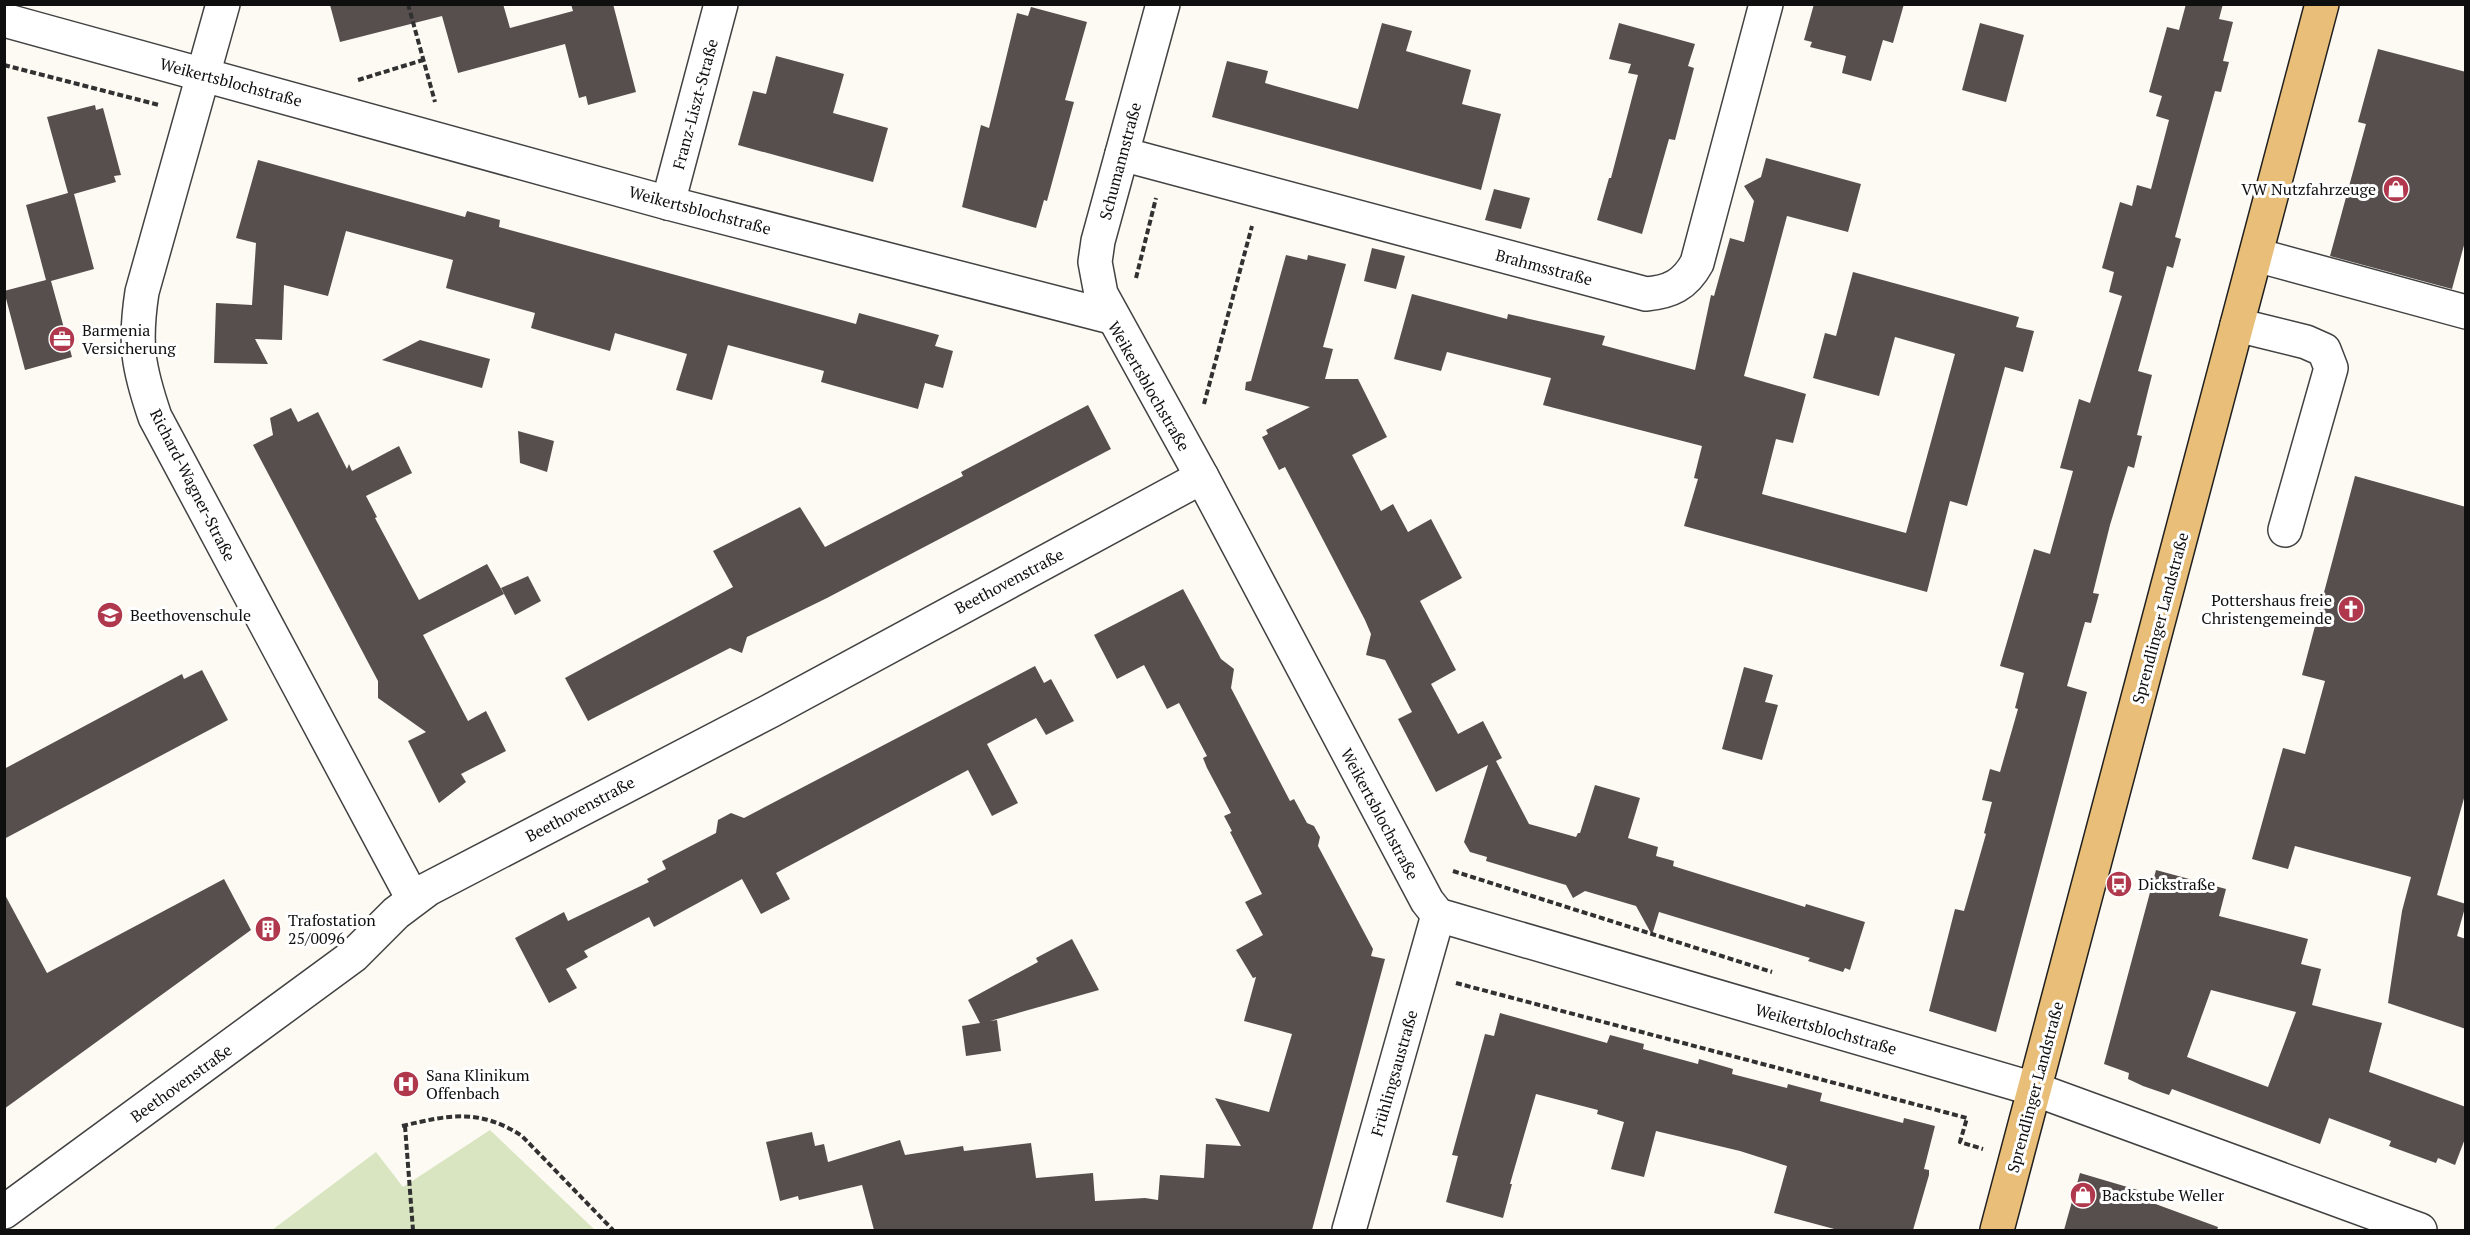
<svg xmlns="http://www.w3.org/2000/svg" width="2470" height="1235" font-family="'PT Serif',serif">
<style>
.green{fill:#d8e5c0}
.building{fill:#574f4d;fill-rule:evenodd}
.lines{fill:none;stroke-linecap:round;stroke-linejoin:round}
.minor-casing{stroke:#424242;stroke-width:36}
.major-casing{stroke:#202020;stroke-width:36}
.path{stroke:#313131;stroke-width:4;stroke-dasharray:6 3;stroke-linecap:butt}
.minor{stroke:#fff;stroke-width:33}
.major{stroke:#e8be78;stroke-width:33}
.labels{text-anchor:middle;stroke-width:6;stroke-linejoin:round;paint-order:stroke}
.street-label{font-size:16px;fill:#0f0f0f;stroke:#fff}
.poi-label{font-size:16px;fill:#0f0f0f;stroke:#fff;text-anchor:start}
</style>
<rect width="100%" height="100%" fill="#fdfaf3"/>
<!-- green -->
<path class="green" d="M490,1130l105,100h-323l104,-78 27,35z"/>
<!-- building -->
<g class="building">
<path d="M503,4l7,24 63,-17 -2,-7h42l23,88 -48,13 -2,-9 -7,2 -14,-54 -107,29 -16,-57 -102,26 -10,-37z"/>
<path d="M1814,4h90l-11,39 -10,-3 -12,41 -29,-8 4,-17 -36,-9 2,-5 -8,-2z"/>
<path d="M2186,4h37l-4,15 14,3 -10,39 6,1 -8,30 -6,-1 -40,146 6,2 -8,29 -6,-2 -29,105 14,4 -15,60 5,1 -8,32 -6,-2 -18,59 -17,68 6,1 -8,29 -6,-1 -18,64 20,6 -91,340 -67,-21 26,-102 9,2 22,-77 -2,-1 8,-31 -10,-2 8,-31 10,3 18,-63 -3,-1 9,-35 -24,-7 34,-117 16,5 23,-83 -13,-3 19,-69 11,4 32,-107 -13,-4 5,-20 -12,-4 18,-66 12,4 5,-21 14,4 18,-69 -13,-4 6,-20 -13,-4 18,-65 12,3z"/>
<path d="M1031,7l56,15 -22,78 9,2 -27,99 -3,-1 -8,28 -74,-21 19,-82 8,3 28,-115 11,3z"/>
<path d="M1382,23l30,8 -6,20 65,19 -9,34 39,10 -20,76 -269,-73 15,-56 41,10 -3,12 93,26z"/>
<path d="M1619,23l76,21 -7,22 6,2 -19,72 -6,-1 -27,95 -45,-14 12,-42h2l27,-103 -10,-2 3,-9 -22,-5z"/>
<path d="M1980,23l44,12 -18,67 -44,-12z"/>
<path d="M2378,49l88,23v166l-14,51 -122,-33 36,-132 -8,-2z"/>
<path d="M776,56l68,18 -11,39 55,15 -15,54 -135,-37 15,-54 13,3z"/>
<path d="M95,105l1,5 7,-2 18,67 -7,1 2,6 -42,12 20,75 -43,12 21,76 -47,13 -21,-79 42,-11 -20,-75 42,-12 -21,-76z"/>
<path d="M1766,158l95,26 -13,48 -61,-16 -43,160 62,18 -13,49 -17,-4 -14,55 144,39 49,-179 -60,-17 -16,59 -66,-18 12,-45 11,3 17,-64 166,45 -3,10 18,4 -11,41 -18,-5 -38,139 -17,-5 -23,91 -243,-66 14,-47 -4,-1 8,-32 -159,-41 8,-27 -104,-26 -6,19 -47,-12 18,-65 95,25 1,-5 97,22 -3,9 93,25 16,-75 3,1 16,-58 14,4 10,-41 -10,-15 17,-9z"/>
<path d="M258,160l207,57 2,-6 33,9 -1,7 357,97 3,-11 80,22 -4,11 18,5 -10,37 -18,-5 -7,26 -97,-27 3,-11 -96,-26 -16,55 -36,-10 11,-36 -72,-21 -5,18 -79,-23 4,-15 -89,-25 7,-28 -107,-29 -18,65 -44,-11 -2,55 -27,-1 13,25 -54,-1 2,-60 36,2 4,-62 -20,-5z"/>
<path d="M1494,189l36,9 -9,31 -36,-9z"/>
<path d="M1372,248l33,8 -9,33 -32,-8z"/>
<path d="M1286,255l21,5 1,-5 38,9 -23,83 10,2 -8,30h33l29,58 -35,18 29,56 12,-7 15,28 23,-13 31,59 -42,23 36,69 -25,14 27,50 25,-13 19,37 -6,3 33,63 47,13 2,-4h2l15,-48 45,13 -12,40 30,9 -2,9 18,5 -1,5 132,41 1,-3 59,18 -15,48 -5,-2 -2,4 -35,-11 2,-3 -151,-46 -7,23 -16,-29 -51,-15 -12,7 -7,-13 -80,-24 1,-4 -17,-5 -6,-10 24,-77 -52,27 -38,-73 14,-7 -27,-52 -19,-5 5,-21 -6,-14 -80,-153 -6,3 -17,-33 6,-3 -2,-4 44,-23 -65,-17 1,-8 5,-1z"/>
<path d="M420,340l70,19 -8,29 -100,-28z"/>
<path d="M1088,405l23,44 -284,149 -80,39 -5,16 -12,-5 -142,73 -23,-43 168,-91 -20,-36 87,-44 25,40 138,-71 -2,-4z"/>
<path d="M291,408l7,14 20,-10 29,57 2,-5 3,7 47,-25 13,27 -46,23 11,21 -2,1 44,82 68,-36 17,30 -81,41 45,86 18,-10 20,40 -45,23 5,8 -27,21 -31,-62 18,-9 -48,-34v-17l-125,-236 20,-10 -3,-17z"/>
<path d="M518,431l36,10 -7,31 -27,-9z"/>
<path d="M2355,476l111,31v284l-29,104 29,9 -9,32 9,3v90l-78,-26 14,-92 9,-34 -116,-31 -7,23 -36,-10 31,-111 22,6 20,-73 -23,-6z"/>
<path d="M528,576l13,25 -26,14 -14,-27z"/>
<path d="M1183,589l38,70 13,10 -3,19 59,113 4,-2 13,24 7,3 6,11 -2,9 55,103 -2,7 14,3 -73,271h-438l-12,-45 -63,15 -1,-4 -18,5 -14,-59 46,-10 3,14 9,-2 4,18 72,-22 5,15 58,-9 1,5 67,-8 5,35 57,-5 2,28 50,-3 13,2 2,-25 44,3 2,-34 35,2 -26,-48 54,14 23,-78 -48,-13 12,-44 -3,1 -17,-28 27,-15 -18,-33 17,-8 -32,-62 2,-1 -8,-15 7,-3 -24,-45 -4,-10 4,-2 -28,-53 -12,6 -23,-44 -27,14 -23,-44z"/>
<path d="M1035,666l9,17 7,-4 23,42 -28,14 -10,-17 -49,26 31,59 -26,13 -24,-46 -192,103 14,26 -29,15 -19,-35 -88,48 -5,-10 -65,34 4,6 -22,12 11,19 -28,15 -34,-65 49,-26 4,9 81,-39 -2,-3 19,-10 -4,-8 54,-28 2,-13 13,-7 13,5z"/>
<path d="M1744,667l29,8 -8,27 13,3 -16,55 -40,-11z"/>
<path d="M202,670l26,50 -224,119v-70l178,-95 2,5z"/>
<path d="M2156,870l70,19 -7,27 89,23 -7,25 20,5 -9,36 70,18 -13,49 97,35v29l-11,29 -17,-7 -2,5 -47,-17 2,-5 -62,-23 -9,26 -148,-55 -3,6 -26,-9 -15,-7 1,-6 -25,-9zM2211,990l85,22 -28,75 -81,-30z"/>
<path d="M224,879l27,51 -247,179v-216l43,80z"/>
<path d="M1072,939l27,51 -109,31 7,-1 4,31 -35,5 -4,-30 18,-3 -12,-23 70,-38 -2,-4z"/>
<path d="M1500,1013l107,30 3,-8 34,9 -1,5 55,15 1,-5 34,10 -1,5 55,14 1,-4 34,9 -2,8 83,22 1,-5 31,8 -11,43 5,1v5l-16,55h-75l-64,-17 13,-47 -47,-15 -84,-20 -12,46 -33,-8 13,-47 -27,-8 1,-4 -62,-16 -26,90h2l-9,34 -57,-16 12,-46 -6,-1 33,-121 9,2z"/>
<path d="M2080,1173l61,18 3,2 -2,6 76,28 -1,3h-153z"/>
</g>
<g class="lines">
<defs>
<g id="minor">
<path d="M223,4l-81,288c-8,52 -4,75 13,125l258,482"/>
<path d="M1163,4l-65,237 -3,21 6,32 101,183 225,424 11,14 596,174 386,141"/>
<path d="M4,20l664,183 443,114"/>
<path d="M1122,154l524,140c24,-2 39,-9 51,-31l69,-259"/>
<path d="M668,203l53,-199"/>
<path d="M2256,255l210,57"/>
<path d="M2237,325l69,17 18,8 7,18 -46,162"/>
<path d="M4,1212l349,-256 43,-43 32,-24 342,-178 432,-234"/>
<path d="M1349,1230l89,-315"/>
</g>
<path id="major" d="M1997,1230l325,-1226"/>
</defs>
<!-- minor casing -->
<use href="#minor" class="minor-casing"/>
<!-- major casing -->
<use href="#major" class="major-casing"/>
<!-- path -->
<g class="path">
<path d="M408,4l27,98"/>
<path d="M2376,4h6"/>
<path d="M4,65l155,40"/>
<path d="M358,80l65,-20"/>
<path d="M1136,278l20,-80"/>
<path d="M1204,404l48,-178"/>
<path d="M1453,871l319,101"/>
<path d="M1456,983l511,135 -7,24 23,7"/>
<path d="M402,1126c47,-11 77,-18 120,10l91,94"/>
<path d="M405,1126l8,104"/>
</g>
<!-- minor -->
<use href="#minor" class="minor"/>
<!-- major -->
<use href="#major" class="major"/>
</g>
<!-- icons -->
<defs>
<symbol id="shop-disc" viewBox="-11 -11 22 22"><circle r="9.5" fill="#af384d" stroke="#fff"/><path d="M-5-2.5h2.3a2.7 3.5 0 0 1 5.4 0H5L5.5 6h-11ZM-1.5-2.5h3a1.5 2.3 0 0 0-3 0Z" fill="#fff"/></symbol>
<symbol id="office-disc" viewBox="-11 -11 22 22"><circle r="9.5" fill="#af384d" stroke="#fff"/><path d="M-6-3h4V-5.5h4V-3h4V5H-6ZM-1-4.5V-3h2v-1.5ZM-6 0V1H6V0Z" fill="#fff"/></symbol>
<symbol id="church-disc" viewBox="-11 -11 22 22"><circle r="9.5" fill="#af384d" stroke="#fff"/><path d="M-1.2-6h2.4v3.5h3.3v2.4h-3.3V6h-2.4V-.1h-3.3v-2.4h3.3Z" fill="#fff"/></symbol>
<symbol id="school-disc" viewBox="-11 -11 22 22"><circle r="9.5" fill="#af384d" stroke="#fff"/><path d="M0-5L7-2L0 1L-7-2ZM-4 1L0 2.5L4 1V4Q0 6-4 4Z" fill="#fff"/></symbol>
<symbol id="bus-disc" viewBox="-11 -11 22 22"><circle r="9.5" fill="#af384d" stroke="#fff"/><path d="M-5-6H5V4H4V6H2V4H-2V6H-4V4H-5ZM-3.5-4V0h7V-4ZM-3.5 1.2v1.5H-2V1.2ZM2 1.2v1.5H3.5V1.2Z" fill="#fff"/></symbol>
<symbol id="building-disc" viewBox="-11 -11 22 22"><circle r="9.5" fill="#af384d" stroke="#fff"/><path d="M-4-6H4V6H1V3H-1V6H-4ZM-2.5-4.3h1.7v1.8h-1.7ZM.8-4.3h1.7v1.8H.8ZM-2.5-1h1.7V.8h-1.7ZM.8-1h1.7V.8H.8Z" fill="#fff"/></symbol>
<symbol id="hospital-disc" viewBox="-11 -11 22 22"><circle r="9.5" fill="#af384d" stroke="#fff"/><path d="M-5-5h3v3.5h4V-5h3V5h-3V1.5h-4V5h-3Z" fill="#fff"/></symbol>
</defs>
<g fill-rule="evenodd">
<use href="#shop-disc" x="2381" y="174" width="30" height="30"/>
<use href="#office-disc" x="47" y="324" width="30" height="30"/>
<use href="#church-disc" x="2336" y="594" width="30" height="30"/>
<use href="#school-disc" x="95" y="600" width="30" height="30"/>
<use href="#bus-disc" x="2104" y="869" width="30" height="30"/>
<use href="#building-disc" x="253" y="914" width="30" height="30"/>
<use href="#hospital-disc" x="391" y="1069" width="30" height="30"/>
<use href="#shop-disc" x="2068" y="1180" width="30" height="30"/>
</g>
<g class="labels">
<!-- street labels -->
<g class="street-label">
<text transform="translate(231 82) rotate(15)" y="6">Weikertsblochstraße</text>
<text transform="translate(695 104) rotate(-75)" y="6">Franz-Liszt-Straße</text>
<text transform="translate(1120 161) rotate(-75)" y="6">Schumannstraße</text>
<text transform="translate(700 210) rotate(15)" y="6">Weikertsblochstraße</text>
<text transform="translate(1544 267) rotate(15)" y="6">Brahmsstraße</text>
<text transform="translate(1149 386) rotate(60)" y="6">Weikertsblochstraße</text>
<text transform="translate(193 485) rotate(63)" y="6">Richard-Wagner-Straße</text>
<text transform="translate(1009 581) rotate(-28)" y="6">Beethovenstraße</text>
<text transform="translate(2160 618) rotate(-75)" y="6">Sprendlinger Landstraße</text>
<text transform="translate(580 809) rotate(-28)" y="6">Beethovenstraße</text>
<text transform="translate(1380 814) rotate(62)" y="6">Weikertsblochstraße</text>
<text transform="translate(1826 1029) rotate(16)" y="6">Weikertsblochstraße</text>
<text transform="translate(1394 1073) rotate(-74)" y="6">Frühlingsaustraße</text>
<text transform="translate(181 1083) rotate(-36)" y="6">Beethovenstraße</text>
<text transform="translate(2035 1087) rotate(-75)" y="6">Sprendlinger Landstraße</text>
</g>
<!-- poi labels -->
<g class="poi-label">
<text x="2376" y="195" text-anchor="end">VW Nutzfahrzeuge</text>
<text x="82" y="336">Barmenia<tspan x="82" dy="18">Versicherung</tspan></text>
<text x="2332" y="606" text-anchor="end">Pottershaus freie<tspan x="2332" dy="18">Christengemeinde</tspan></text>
<text x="130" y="621">Beethovenschule</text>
<text x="2138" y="890">Dickstraße</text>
<text x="288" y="926">Trafostation<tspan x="288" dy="18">25/0096</tspan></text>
<text x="426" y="1081">Sana Klinikum<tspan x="426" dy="18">Offenbach</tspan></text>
<text x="2102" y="1201">Backstube Weller</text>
</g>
</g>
<!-- border -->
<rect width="2470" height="1235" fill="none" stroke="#0f0f0f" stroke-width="12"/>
</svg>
